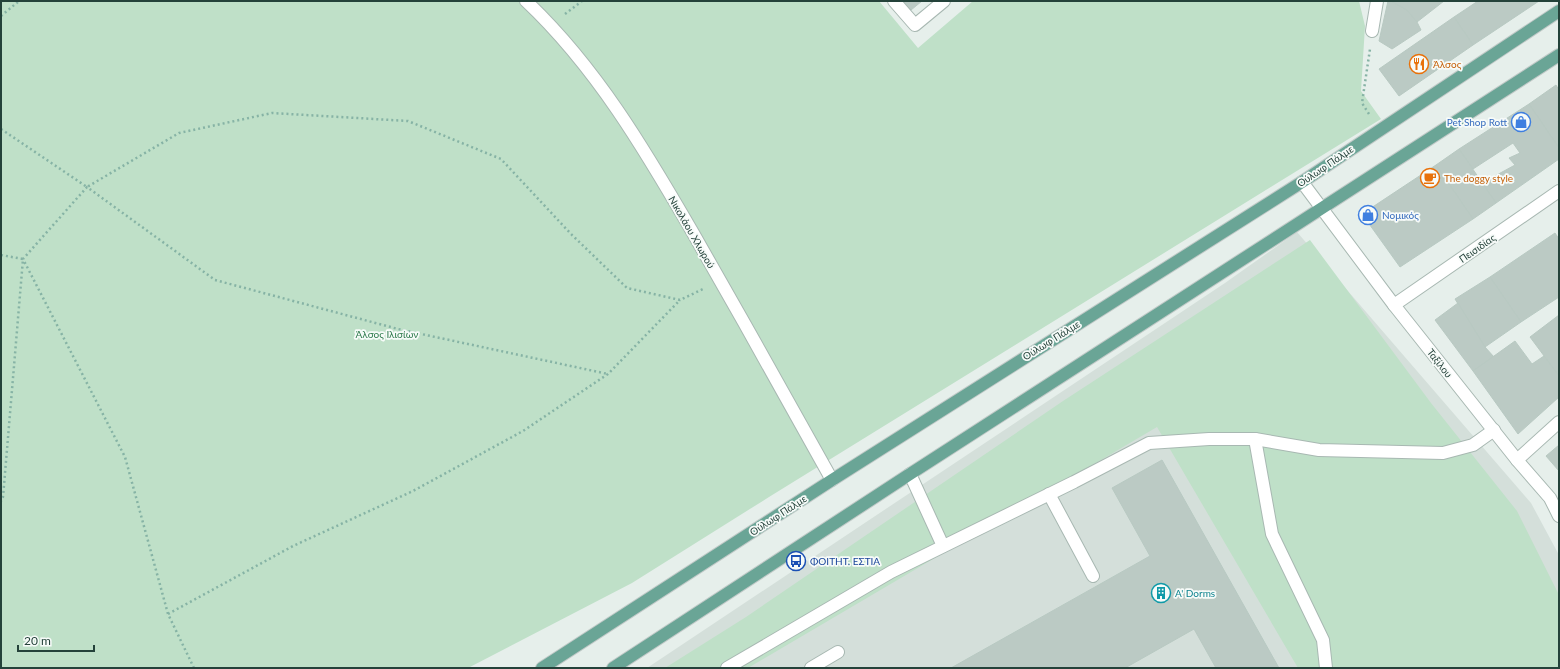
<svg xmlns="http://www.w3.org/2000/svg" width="1560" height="669" font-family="Lato,sans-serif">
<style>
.built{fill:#d4dfda}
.green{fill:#bfe0c8}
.building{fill:#bbcac4;stroke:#b8c9c2}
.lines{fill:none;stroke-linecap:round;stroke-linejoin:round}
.minor-casing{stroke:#a8b8b2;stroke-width:14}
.major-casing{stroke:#c2cac8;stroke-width:14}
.path{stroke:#86b3a5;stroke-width:2.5;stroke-dasharray:2 3;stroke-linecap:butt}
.minor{stroke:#fff;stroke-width:12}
.major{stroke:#6aa596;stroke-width:12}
.labels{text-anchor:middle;stroke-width:3.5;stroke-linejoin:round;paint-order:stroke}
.food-label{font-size:10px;fill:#c56008;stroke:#f7fbf9;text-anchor:start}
.shop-label{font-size:10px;fill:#366cbe;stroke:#f7fbf9;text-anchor:end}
.street-label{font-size:10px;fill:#24423a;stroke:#f7fbf9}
.park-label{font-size:10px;fill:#2d7a4b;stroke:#f7fbf9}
.transit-label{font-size:10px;fill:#164399;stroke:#f7fbf9;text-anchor:start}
.culture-label{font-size:10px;fill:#0d838f;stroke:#f7fbf9;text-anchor:start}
</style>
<rect width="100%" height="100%" fill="#e6efeb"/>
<!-- built -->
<path class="built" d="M1297,232l234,271 28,52v113h-912l578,-385z"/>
<!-- green -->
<g class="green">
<path d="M1,1h878l39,47 55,-47h386l6,25 -4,65 20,28 -612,378 -137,86 -164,85h-467z"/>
<path d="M1310,240l121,163 86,108 42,84v73h-261l-141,-241 -409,241h-83l81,-51 317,-216z"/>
</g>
<!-- building -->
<g class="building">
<path d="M903,1h19l-11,9z"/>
<path d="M1388,1h3l16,9 10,12 4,8 -29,19 -13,-8z"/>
<path d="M1391,1h53l-27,21 -10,-12z"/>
<path d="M1478,1h61l-66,44 -19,-28z"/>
<path d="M1454,17l19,28 -74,51 -20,-27z"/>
<path d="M1556,85l3,5v58l-30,-44z"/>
<path d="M1529,104l30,44v11l-63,44 -14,-20 33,-18 -6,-7 11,-5 -7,-10 -40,26 -14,-20z"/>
<path d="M1459,149l37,54 -23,16 -37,-54z"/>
<path d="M1436,165l37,54 -73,48 -38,-53z"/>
<path d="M1555,233l4,6v58l-38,25 -31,-45z"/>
<path d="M1490,277l31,45 -36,25 -30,-48z"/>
<path d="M1458,303l27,44 9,10 -21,14 -38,-51z"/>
<path d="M1559,315v61l-29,-39z"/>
<path d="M1515,341l17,23 12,-8 15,20v21l-41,37 -45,-63z"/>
<path d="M1559,445v26l-13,-15z"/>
<path d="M1162,460l117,208h-63l-22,-39 -69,39h-174l199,-112 -38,-68z"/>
</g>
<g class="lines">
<defs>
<g id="minor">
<path d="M526,1c70,66 119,149 167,232 47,82 93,164 139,247"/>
<path d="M894,1l21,24 29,-24"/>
<path d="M1372,31l5,-30"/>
<path d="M1302,182l92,123 123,155 33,38 9,18"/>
<path d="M1394,305l165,-114"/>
<path d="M1255,439l17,95 51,106 3,28"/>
<path d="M1517,460l42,-38"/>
<path d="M910,474l33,72"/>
<path d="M1049,494l44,82"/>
<path d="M727,668l164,-96 183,-90 75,-39 60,-4h46l64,11 124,3 30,-8 21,-15"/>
<path d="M811,668l27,-16"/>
</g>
<g id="major">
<path d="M542,668l290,-188 470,-298 257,-171"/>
<path d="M613,668l297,-194 649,-419"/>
</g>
</defs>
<!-- minor casing -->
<use href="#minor" class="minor-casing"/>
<!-- major casing -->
<use href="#major" class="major-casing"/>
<!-- path -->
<g class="path">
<path d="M565,14l17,-13"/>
<path d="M1,16l18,-15"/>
<path d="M1369,114l-7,-11 8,-54"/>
<path d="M1,129l86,58 92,-54 93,-20 136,8 93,38 70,75 56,54 53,12 23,-11"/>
<path d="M1,255l22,4 -20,238 -2,4"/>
<path d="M168,614l125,-68 120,-55 110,-60 85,-57 72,-74"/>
<path d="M194,668l-26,-54 -43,-157 -102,-198 64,-72 128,93 183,49 210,45"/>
</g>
<!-- minor -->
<use href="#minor" class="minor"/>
<!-- major -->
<use href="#major" class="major"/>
</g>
<!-- icons -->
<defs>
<symbol id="restaurant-ring" viewBox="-11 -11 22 22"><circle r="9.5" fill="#f7fbf9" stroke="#e8710a" stroke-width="1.5"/><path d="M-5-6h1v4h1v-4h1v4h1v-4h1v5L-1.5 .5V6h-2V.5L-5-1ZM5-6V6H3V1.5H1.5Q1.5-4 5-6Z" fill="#e8710a"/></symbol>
<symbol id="shop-ring" viewBox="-11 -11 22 22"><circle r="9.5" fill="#f7fbf9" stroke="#3f7fe0" stroke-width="1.5"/><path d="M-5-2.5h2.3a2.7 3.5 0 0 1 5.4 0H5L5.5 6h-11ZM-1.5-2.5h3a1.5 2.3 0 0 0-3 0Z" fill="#3f7fe0"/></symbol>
<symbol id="cafe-ring" viewBox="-11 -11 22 22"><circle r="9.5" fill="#f7fbf9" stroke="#e8710a" stroke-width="1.5"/><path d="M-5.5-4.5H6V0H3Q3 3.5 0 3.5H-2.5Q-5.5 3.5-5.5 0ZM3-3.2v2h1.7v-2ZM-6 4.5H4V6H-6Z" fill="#e8710a"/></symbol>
<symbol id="bus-ring" viewBox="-11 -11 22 22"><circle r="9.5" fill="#f7fbf9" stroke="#1a4fb4" stroke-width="1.5"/><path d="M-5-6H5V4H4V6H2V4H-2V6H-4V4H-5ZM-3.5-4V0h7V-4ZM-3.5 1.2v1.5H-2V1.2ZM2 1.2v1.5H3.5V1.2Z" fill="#1a4fb4"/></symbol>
<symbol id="building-ring" viewBox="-11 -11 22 22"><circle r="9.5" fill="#f7fbf9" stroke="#0f9aa8" stroke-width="1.5"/><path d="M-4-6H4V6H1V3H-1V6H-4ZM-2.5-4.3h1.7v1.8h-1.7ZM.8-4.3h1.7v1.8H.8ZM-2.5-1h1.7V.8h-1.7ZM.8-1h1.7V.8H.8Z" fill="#0f9aa8"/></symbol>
</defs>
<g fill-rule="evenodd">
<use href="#restaurant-ring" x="1408" y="53" width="22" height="22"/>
<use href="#shop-ring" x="1510" y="111" width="22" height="22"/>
<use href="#cafe-ring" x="1419" y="167" width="22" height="22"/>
<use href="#shop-ring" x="1357" y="204" width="22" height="22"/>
<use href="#bus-ring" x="785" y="550" width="22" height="22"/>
<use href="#building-ring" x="1150" y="582" width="22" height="22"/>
</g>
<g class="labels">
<!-- food labels -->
<g class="food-label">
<text x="1433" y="68">Άλσος</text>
<text x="1444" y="182">The doggy style</text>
</g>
<!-- shop labels -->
<g class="shop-label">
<text x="1507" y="126">Pet Shop Rott</text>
<text x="1382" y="219" text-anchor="start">Νομικός</text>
</g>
<!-- street labels -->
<g class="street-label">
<text transform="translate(1325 166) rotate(-34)" y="4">Ούλωφ Πάλμε</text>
<text transform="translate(692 232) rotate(60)" y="4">Νικολάου Χλωρού</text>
<text transform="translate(1477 248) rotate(-35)" y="4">Πεισιδίας</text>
<text transform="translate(1051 340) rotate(-32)" y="4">Ούλωφ Πάλμε</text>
<text transform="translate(1440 363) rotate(52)" y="4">Ταξίλου</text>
<text transform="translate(778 515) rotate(-33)" y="4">Ούλωφ Πάλμε</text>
</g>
<!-- park labels -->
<g class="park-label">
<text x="387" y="338">Άλσος Ιλισίων</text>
</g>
<!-- transit labels -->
<g class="transit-label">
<text x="810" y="565">ΦΟΙΤΗΤ. ΕΣΤΙΑ</text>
</g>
<!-- culture labels -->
<g class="culture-label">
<text x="1175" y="597">A' Dorms</text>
</g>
</g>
<!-- border -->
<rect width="1560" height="669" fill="none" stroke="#24423a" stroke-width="4"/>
<!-- scale -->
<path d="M18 645v6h76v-6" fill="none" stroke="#24423a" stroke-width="2"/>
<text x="24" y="645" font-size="12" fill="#24423a" stroke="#f7fbf9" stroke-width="3" paint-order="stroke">20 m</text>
</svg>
